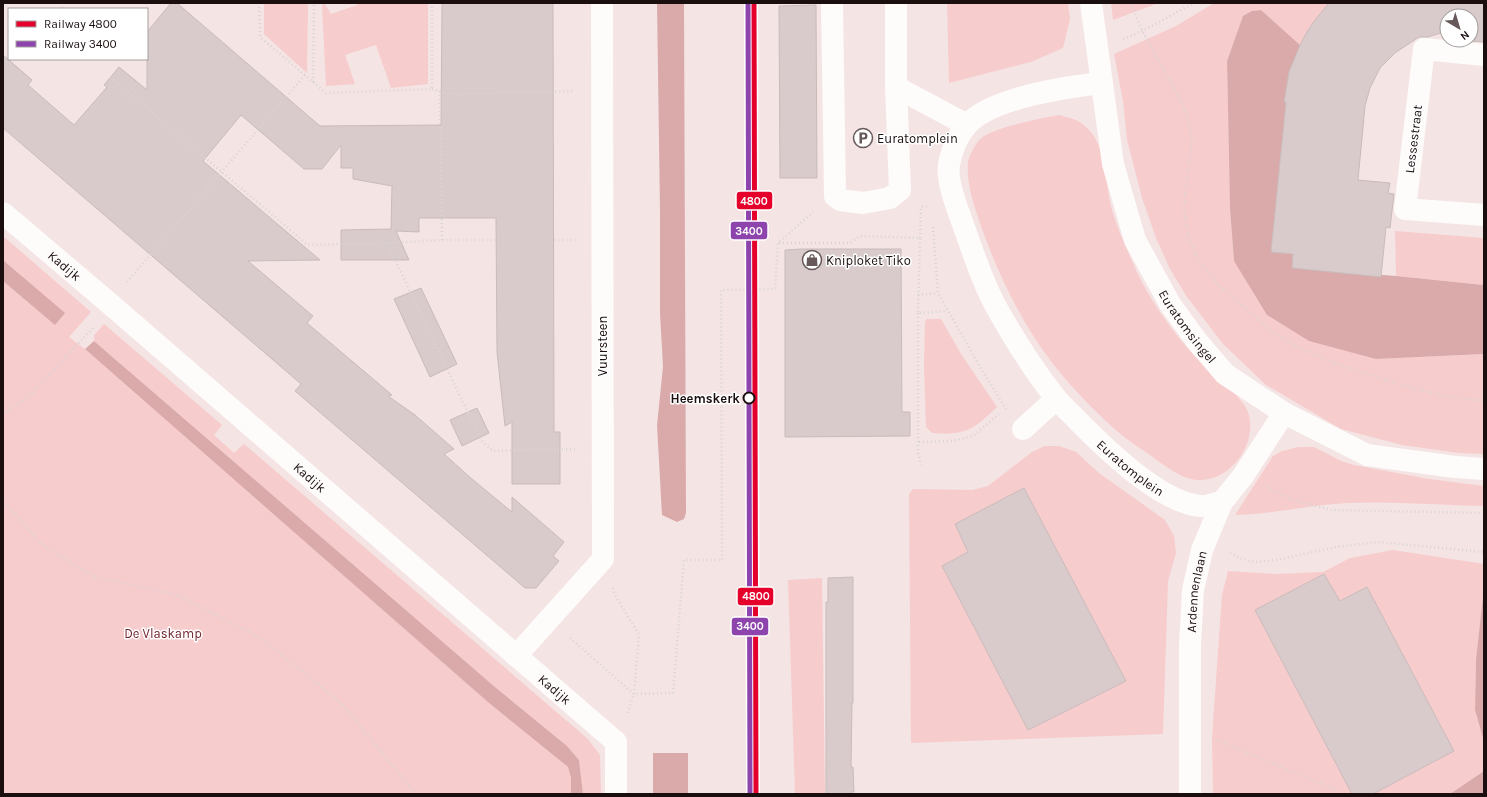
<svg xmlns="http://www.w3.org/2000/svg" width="1487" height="797" font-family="Karla,sans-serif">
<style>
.green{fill:#f7cccd}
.water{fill:#daaaab}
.building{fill:#d9cacb;stroke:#cabbbb}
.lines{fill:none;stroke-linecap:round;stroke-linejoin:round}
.path{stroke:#d9d4d4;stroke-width:2.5;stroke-dasharray:1 3;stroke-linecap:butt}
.minor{stroke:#fefbfb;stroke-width:22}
.rail-1-casing{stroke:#fff;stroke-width:8}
.rail-2-casing{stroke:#fff;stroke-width:8}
.rail-1{stroke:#e4002b;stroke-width:5}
.rail-2{stroke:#8e44ad;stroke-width:5}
.stop-dot{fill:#fff;stroke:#1b0e0f;stroke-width:2}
.labels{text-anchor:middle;stroke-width:3;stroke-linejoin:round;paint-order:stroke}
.poi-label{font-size:13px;fill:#1b0e0f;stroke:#fff;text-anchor:start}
.street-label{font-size:13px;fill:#1b0e0f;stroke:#fff}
.stop-label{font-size:13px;font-weight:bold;fill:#1b0e0f;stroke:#fff;text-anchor:end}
.park-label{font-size:13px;fill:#6f242d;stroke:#fff}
.line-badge{stroke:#fff;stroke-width:1.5}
.badge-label{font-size:11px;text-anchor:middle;font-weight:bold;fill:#fff}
</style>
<rect width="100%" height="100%" fill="#f5e4e4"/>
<!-- green -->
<g class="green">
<path d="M264,3h44l-1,70 -43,-39z"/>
<path d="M357,3h71v81l-37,4 -15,-43 -31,10 10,29 -29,2 -4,-81 3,-1 6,10 26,-9z"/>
<path d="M947,3h121l2,16 -7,29 -32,14 -82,21z"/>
<path d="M1111,3h48l-46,17z"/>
<path d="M1214,3h115l-14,17 -15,25 -39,-35 -9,1 -9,6 -16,44 3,148 4,52 142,98 108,-5v100l-25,-1 -57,-8 -61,-16 -75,-44 -43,-41 -36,-47 -17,-28 -14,-31 -14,-40 -15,-58 -4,-39 -9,-47 62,-28z"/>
<path d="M1059,115c6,2 13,3 19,6 30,17 26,59 34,89 6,20 15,40 24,60 12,27 35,59 54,81 13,15 53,45 58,61 10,29 -14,66 -46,68 -19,1 -37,-14 -52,-25 -11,-7 -22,-15 -32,-23 -23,-20 -46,-44 -65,-68 -31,-40 -54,-88 -71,-135 -7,-21 -16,-44 -14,-67 1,-6 7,-17 11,-22 11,-12 63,-22 80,-25z"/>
<path d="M1395,231l89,7v47l-88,-9z"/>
<path d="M3,236l88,76 -22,25 16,12 61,53 343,301 79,64 3,11v16h-568v-513l52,43 -32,-47 -20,-17z"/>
<path d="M927,319h14l20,35 36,53c-23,22 -32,29 -65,26l-6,-6 -2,-60 1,-45z"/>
<path d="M104,324l118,101 -8,10 20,18 10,-9 344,295 12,16 1,39h-18l-4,-34 -12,-14 -72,-59 -401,-346v-6z"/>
<path d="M1045,446h14l17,6 23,21 66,47 9,16 2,17 -8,28 -5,153 -252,9 -2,-249 4,-5 59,1 16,-4 44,-34z"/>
<path d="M1298,447h16l27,14 13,4 75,14 55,7v20c-45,-1 -92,-5 -137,-3 -38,2 -75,11 -112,12l38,-59 9,-5z"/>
<path d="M1393,550l91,14v23l-8,72 -1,51 9,32v29l-34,23h-237l-1,-57 10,-142 6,-24 48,3 47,-2 27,-14z"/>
<path d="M822,578l3,216h-30l-7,-214z"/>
</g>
<!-- water -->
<g class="water">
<path d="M657,3h27l2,510 -2,6 -7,3 -15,-7 -5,-90 6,-58 -3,-54v-102z"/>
<path d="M1261,10l39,35 -11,27 -5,30h2l-15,150 22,2 -1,14 104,8 88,9v69l-108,5 -67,-18 -42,-26 -33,-54 -4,-52 -3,-148 16,-45 9,-5z"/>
<path d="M3,260l62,53 -10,12 -52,-44z"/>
<path d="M94,341l401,346 72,59 12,14 4,34h-12v-16l-3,-11 -79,-64 -404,-354z"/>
<path d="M1484,587v155l-9,-32 1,-51z"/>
<rect x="653" y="753" width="35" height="41"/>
<path d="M1484,771v23h-34z"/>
</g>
<!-- building -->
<g class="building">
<path d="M171,3h6l143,123 121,-1 1,-122h111l1,429h6v52h-48v-62l-7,4 -8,-74 -1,-134h-77v14l-23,-1 13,29h-68v-30l50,-1 1,-43 -39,-7v-11h-12v-23l-19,24h-18l-63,-54 -38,46 117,99 -72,1 65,55 -6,7 85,72 -4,1 27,19 39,34 -10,5 28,25 40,33v-15l52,45 -11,14 6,5 -23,27h-11l-230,-197 6,-7 -298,-256v-73l29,25 -4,5 46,40 33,-38 -3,-2 15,-18 28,23v-58z"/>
<path d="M1329,3h155v39l-24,-2h11v-24h-24v15l-19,6h-9l-24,16 -15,15 -10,20 -5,18 -7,74 32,3 -2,10 6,1 -4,34 -4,-1 -5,50 -89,-9 1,-14 -22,-2 15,-150h-2l5,-30 11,-27 7,-13 8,-12z"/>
<path d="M816,5l1,173h-37l-1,-172z"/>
<path d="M801,249h100l1,163h8v24l-125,1v-187z"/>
<path d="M421,288l36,76 -27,13 -36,-78z"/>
<path d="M477,408l12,25 -27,13 -12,-26z"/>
<path d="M1024,488l102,193 -98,49 -86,-164 26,-14 -13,-28z"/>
<path d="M1324,574l16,27 27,-14 87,164 -81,43h-21l-97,-184z"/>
<path d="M853,577v126h-1l-1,64h2l1,25h-3v2h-25v-192h2v-24z"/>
</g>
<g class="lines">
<!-- path -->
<g class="path">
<path d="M62,3v6"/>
<path d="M259,3l1,34 66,56 106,-4v-86"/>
<path d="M1130,3l13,29 37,67 8,19 4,22 -8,66 4,31 11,24 20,24 55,48 23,14 40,17 58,19 50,13 39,5"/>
<path d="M1123,39c25,-9 47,-24 71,-36"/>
<path d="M110,77l198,168 79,-2"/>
<path d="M313,82l1,-79"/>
<path d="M432,89l18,5 125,-3"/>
<path d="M440,91l2,149"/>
<path d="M933,227l5,66 42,74 26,42"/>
<path d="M920,238l1,-31 7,-1"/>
<path d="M779,243h71l10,-7 60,2 -2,75 29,-2"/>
<path d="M127,282l178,-207"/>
<path d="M918,295l20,-2"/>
<path d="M918,313v140l3,12"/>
<path d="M3,414l23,-15 69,-73"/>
<path d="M919,442l33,-1 21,-5 26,-22"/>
<path d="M575,449l-82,2 -12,-11 -94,-197 55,-3h134"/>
<path d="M1267,487l26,13 39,10 152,3"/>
<path d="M3,501l38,43 52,32 84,19 84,43 80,65 75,91"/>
<path d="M1230,553l9,5 16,4 21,-2 60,-13 41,-5 107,10"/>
<path d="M613,588l2,7 24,40 -5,59 -7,20"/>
<path d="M570,638l64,56 39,-1 11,-133h38l-1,-270 54,-1 3,-46 35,-31"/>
<path d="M1217,740l119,50"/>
</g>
<!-- minor -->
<g class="minor">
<path d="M832,3l3,193 5,4 23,3 27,-5 10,-8 -4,-103v-84"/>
<path id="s1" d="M1091,3l22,161 22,76 35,64 26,36 29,34 59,39 83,42 88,12 29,2"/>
<path d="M1484,55l-60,-6 -19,160 79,6"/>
<path id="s2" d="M1102,83c-36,4 -111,15 -135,42 -10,11 -15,25 -18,39 -3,19 10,48 16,66 9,25 17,50 29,73 18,33 38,65 61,94 7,9 17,17 25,26 27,27 80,79 120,83 7,1 15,-3 22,-4"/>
<path d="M896,87l71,38"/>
<path id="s3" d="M3,213l106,90 507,439v52"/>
<path d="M1023,429l33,-30"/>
<path d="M516,656l87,-97 -1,-556"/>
<path id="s4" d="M1190,794v-149l3,-55 9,-40 20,-48 21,-26 41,-63"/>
</g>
<defs>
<path id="rail-1" d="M754,3l2,791"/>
<path id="rail-2" d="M748,3l2,791"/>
</defs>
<!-- rail-1 casing -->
<use href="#rail-1" class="rail-1-casing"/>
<!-- rail-2 casing -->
<use href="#rail-2" class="rail-2-casing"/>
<!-- rail-1 -->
<use href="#rail-1" class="rail-1"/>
<!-- rail-2 -->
<use href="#rail-2" class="rail-2"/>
</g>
<!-- icons -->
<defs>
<symbol id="parking-ring" viewBox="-11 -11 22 22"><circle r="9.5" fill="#fff" stroke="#67595a" stroke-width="1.5"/><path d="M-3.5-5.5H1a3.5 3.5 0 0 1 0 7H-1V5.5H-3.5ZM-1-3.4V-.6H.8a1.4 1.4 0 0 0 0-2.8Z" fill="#67595a"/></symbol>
<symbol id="shop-ring" viewBox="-11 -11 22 22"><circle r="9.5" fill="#fff" stroke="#67595a" stroke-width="1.5"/><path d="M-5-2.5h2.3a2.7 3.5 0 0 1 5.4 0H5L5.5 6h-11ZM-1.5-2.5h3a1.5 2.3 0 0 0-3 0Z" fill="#67595a"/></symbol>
</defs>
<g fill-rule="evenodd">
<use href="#parking-ring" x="852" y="127" width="22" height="22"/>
<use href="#shop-ring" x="801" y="249" width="22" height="22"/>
</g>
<!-- markers -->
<circle class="stop-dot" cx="749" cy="398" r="5.5"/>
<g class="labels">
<!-- poi labels -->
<g class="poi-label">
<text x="877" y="143">Euratomplein</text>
<text x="826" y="265">Kniploket Tiko</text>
</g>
<!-- street labels -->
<g class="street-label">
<text transform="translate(1413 139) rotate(-83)" y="5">Lessestraat</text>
<text dy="5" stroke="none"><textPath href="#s3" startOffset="81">Kadijk</textPath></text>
<text dy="5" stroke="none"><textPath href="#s1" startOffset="343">Euratomsingel</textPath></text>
<text transform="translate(602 346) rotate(-90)" y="5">Vuursteen</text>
<text dy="5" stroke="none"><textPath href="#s2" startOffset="550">Euratomplein</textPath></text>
<text dy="5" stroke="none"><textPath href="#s3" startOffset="405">Kadijk</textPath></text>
<text dy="5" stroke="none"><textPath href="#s4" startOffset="203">Ardennenlaan</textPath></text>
<text dy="5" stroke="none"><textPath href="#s3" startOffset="729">Kadijk</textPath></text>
</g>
<!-- stop labels -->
<g class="stop-label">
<text x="740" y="403">Heemskerk</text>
</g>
<!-- park labels -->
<g class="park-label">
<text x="163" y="638">De Vlaskamp</text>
</g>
</g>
<g class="line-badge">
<rect x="736" y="191" width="37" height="19" rx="4" fill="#e4002b"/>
<rect x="730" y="221" width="38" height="19" rx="4" fill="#8e44ad"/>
<rect x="737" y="587" width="37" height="19" rx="4" fill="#e4002b"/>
<rect x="731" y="617" width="38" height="19" rx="4" fill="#8e44ad"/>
</g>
<g class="badge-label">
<text x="754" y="205">4800</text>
<text x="749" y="235">3400</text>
<text x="756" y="600">4800</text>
<text x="750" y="630">3400</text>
</g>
<!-- border -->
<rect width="1487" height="797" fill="none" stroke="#1b0e0f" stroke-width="8"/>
<!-- legend -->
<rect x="8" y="8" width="140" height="52" fill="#ffffff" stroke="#a49f9f"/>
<rect x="16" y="21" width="20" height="6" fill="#e4002b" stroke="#a49f9f"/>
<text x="44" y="28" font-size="12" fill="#1b0e0f">Railway 4800</text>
<rect x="16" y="41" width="20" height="6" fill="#8e44ad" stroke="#a49f9f"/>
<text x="44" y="48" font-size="12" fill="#1b0e0f">Railway 3400</text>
<!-- north arrow -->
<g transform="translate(1459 28) rotate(142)"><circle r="19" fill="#ffffff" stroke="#a49f9f"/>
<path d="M0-3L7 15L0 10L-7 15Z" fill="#67595a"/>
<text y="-6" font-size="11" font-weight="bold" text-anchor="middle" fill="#1b0e0f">N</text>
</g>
</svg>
